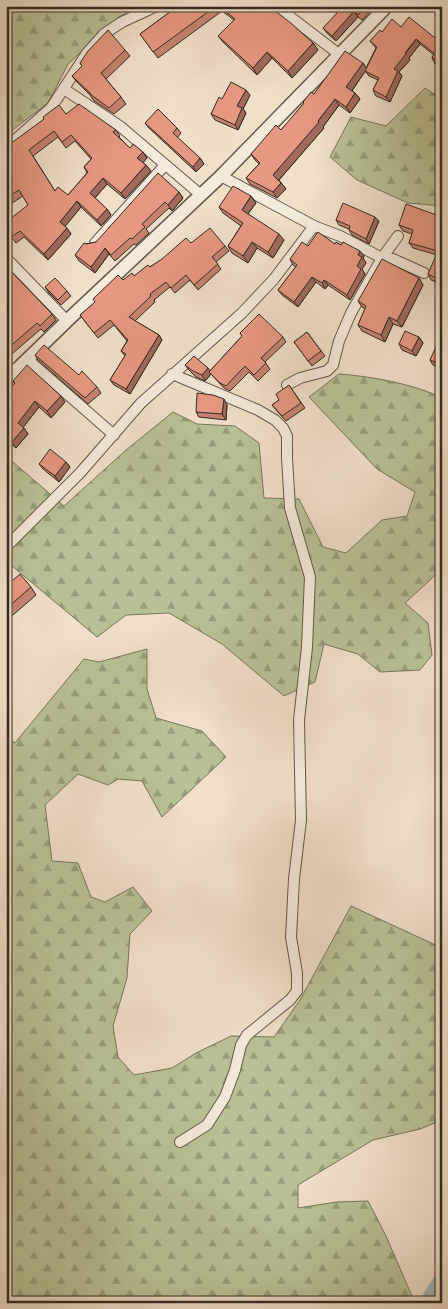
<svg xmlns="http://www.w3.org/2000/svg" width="448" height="1309" font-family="'IM FELL English',serif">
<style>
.forest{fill:url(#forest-firs);stroke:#76765c}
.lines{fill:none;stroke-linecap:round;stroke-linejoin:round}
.river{stroke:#9dbbbf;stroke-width:21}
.minor-casing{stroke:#62584a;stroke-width:12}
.tertiary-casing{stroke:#62584a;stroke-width:15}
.minor{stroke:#f5ebdc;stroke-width:10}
.tertiary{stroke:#f5ebdc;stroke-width:12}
.wall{fill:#c68370;stroke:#332b20;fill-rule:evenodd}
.shaded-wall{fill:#a16a5b;stroke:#332b20}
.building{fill:#e69882;stroke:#332b20;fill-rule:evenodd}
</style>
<defs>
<pattern id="forest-firs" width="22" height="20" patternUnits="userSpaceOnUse" patternTransform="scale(1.25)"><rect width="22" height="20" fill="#b9c297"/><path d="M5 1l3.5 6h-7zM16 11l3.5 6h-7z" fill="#979e7b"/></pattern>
</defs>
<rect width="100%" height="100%" fill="#f0e0c9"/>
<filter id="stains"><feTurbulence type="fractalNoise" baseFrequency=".004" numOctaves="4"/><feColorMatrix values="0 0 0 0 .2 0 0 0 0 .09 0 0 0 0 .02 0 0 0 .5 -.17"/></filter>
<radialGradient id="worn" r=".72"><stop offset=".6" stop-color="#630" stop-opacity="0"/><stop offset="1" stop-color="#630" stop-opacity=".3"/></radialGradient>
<!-- forest -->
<g class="forest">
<path d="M6,6h132l-19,11 -51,47 -20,39 -42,32z"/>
<path d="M425,88l17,11v107l-34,-3 -51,-23 -27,-23 21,-40 35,9z"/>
<path d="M339,374c30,2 76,10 103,24v171l-37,34 23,20 4,32 -12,15 -40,2 -22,-18 -34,-10 -9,38 -31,14 -62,-52 -53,-31 -43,2 -29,22 -91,-76v-105l58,50 61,-55 48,-39 24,12 38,2 24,17 5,55 35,1 24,48 23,6 36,-33 25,-4 8,-24 -38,-23 -68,-72z"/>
<path d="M147,649v40l9,29 46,13 24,26 -64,60 -20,-36 -24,-2 -10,6 -30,-11 -33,31 7,56 26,2 13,34 14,5 28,-15 19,24 -22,23 -3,44 -14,48 5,31 16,18 38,-7 24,-15 35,-17 43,1 26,-37 51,-94 91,42v172l-22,9 -47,11 -75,45v23l39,-6 31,-1 18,35 29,67h-409v-567l9,7 69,-84 15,3z"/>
</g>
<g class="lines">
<!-- river -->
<path class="river" d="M430,1303l12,-19"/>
<defs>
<g id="minor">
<path d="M276,6l64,49"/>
<path d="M64,89l57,38 80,68"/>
<path d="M6,148l45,-40 36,-55 17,-19 18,-12 35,-16"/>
<path d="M221,176l93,50 26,10 42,22 11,1 31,14"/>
<path d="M95,243l70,-78"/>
<path d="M6,258l61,63"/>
<path d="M27,359l87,76"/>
<path d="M172,374l86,36 17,10 8,8 4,8v22l3,50 20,69 -3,70 -8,73 2,100 -7,59 -3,58 6,36v18l-7,9 -43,35 -6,10 -6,25 -10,27 -18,28 -27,17"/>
<path d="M287,385l13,-7 27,-7 6,-6 6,-24 12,-28 31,-55 16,-22"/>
<path d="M6,547l74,-74 61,-70 101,-90 32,-34 40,-53"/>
</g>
<path id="tertiary" d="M6,380l65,-63 150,-141 166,-170"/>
</defs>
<!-- minor casing -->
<use href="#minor" class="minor-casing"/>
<!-- tertiary casing -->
<use href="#tertiary" class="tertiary-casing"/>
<!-- minor -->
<use href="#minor" class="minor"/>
<!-- tertiary -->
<use href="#tertiary" class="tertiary"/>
</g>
<!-- wall -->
<g class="wall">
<path d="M178,6h83l52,37 5,7 -26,28 -20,-20 -15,17 -34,-33 -5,-6 16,-16 -12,-9 -64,47 -18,-24z"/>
<path d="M337,6h38l-13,14 -4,-3 -22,24 -9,-8 -4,-5 14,-14 -3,-4z"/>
<path d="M435,6h7v7z"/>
<path d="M442,25v42l-7,-3 -3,-6 2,-3 -14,-11 -11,14 1,2 -11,12 3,4 -12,26 -14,-6 -3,-6 5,-10 -9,-4 -4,-5 -13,20 3,2 5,6 -10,14 -11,-8 -16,22 1,1 -45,52 7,9 -9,9 -27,-14 -4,-6 13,-14 -4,-4 -4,-6 30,-24 33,-36 49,-31 3,5 10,-20 -6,-7 12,-9 19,-5 34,11z"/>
<path d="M125,50l5,6 -24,23 15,18 5,7 -12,10 -20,-13 -4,-6 -13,-13 -5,-6 10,-10 -2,-3z"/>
<path d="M250,95l-7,14 3,4 -8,17 -23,-10 -4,-6 11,-15z"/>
<path d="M66,114l50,16 4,6 -1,1 11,11 13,4 4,6 -4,4 3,3 5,6 -26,28 -18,-15 -12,14 12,11 4,6 -10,11 -20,-19 -16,19 6,8 -23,26 -24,-23 -8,6 -10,-13 22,-25 -5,-9 -17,11v-60zM58,137l8,11 9,-7 16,18 -7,8 3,6 -19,22 -13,-4 -22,-35z"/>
<path d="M145,123l32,5 4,5 -4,5 23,20 4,6 -8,8 -47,-44z"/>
<path d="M179,192l4,6 -11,13 -3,-3 -23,21 3,4 -13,12 -2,-1 -19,17 -6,-7 -14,19 -16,-12 -4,-6 11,-11 10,-2z"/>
<path d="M251,196l5,7 -8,11 36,26 -11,18 -16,-10 -9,15 -16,-10 -4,-7 13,-20 -18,-13 -4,-6z"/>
<path d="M442,217v67l-11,-4 -3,-6 9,-19 -24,-7 -4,-5 3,-9 -9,-3 -4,-6z"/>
<path d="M336,220l43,1 -10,23 -17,-9 -3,-5v-1l-10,-4z"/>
<path d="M191,243l34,3 4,5 -13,11 5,7 -23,21 -8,-10 -15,13 -5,-6 -16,13 1,2 -20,19 24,14 3,5 -32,54 -16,-9 -4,-5 15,-24 -4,-5 6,-10 -13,-16 -16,13 -18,-23 43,-35 11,-4z"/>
<path d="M335,244l6,1 23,11 -1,2 3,5 -4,6 3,5 -15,26 -22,-15 -3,4 -9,-7 -18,25 -16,-12 -4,-5 18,-23 -3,-2 -3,-6 18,-13z"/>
<path d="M6,266l46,48 4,6 -12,12 -3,-3 -35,30z"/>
<path d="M419,278l4,7 -21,42 -9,-3 -8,18 -23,-11 -4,-6 7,-16 -3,-2 -4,-6z"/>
<path d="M45,287l22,4 4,5 -10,9 -12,-12z"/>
<path d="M307,332l18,24 -13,10 -18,-24z"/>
<path d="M240,333l43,4 3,5 -21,20 5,7 -12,12 -9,-9 -19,19 -6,-3 -13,-14 -6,7 -9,-4 -7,-7 -4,-5 25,6 32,-35z"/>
<path d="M419,337l4,6 -7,13 -14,-6 -3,-6z"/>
<path d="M442,344v25l-9,-4 -3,-5z"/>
<path d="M35,355l44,20 18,12 4,6 -13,11 -50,-44z"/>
<path d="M13,381l52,21 -14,16 -12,-11 -16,20 5,7 -12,14 -10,-8v-47l9,-10z"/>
<path d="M289,385l16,23 -19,13 -10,-11 -4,-5 7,-5z"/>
<path d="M227,405l-1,15 -27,-3 -3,-5z"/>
<path d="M66,462l4,5 -11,15 -16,-13 -4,-5z"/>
<path d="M6,586l25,1 5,8 -30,26z"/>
</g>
<!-- shaded-wall -->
<g class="shaded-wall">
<path d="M354,11l4,6 -22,24 -4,-5z"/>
<path d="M416,39l4,5 -11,14 1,2 -11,12 3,4 -12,26 -4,-5 8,-28z"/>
<path d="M313,43l5,7 -26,28 -4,-7z"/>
<path d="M267,52l5,6 -15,17 -4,-7z"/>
<path d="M363,63l4,6 -17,24 -4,-6z"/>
<path d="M246,90l4,5 -7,14 3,4 -8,17 -3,-5 2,-19z"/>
<path d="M355,93l5,6 -10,14 -4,-6z"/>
<path d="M335,99l4,6 -16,22 1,1 -46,53 -5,-6 45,-54z"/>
<path d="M143,152l4,6 -5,6 -5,-6z"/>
<path d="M200,158l4,6 -8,8 -3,-5z"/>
<path d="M146,165l5,6 -26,28 -4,-6z"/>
<path d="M103,178l4,6 -13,15 -4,-6z"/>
<path d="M281,183l5,6 -9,9 -4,-6z"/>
<path d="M179,192l4,6 -11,13 -4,-6z"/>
<path d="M251,196l5,7 -10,13 -4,-6z"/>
<path d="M77,201l4,6 -17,21 -4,-6z"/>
<path d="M107,209l4,6 -10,11 -4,-6z"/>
<path d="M375,217l4,4 -10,23 -3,-5z"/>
<path d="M67,228l4,6 -23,26 -4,-6z"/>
<path d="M279,234l5,6 -11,18 -5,-6z"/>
<path d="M252,242l5,6 -9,15 -5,-7z"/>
<path d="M105,248l4,6 -14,19 -4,-6z"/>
<path d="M360,251l4,5 -1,2 3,5 -4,6 3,5 -15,26 -3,-5 10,-29 1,-11z"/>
<path d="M312,277l4,5 -18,25 -4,-5z"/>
<path d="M419,278l4,7 -21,42 -5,-6z"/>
<path d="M324,280l4,5 -3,4 -3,-6z"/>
<path d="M389,317l4,7 -8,18 -4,-7z"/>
<path d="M159,335l3,5 -32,54 -4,-5z"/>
<path d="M419,337l4,6 -7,13 -4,-5z"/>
<path d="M208,368l4,5 -3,-1 2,2 -6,7 -3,-6z"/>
<path d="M61,396l4,6 -14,16 -4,-7z"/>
<path d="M224,399l3,6 -1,15 -4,-6z"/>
<path d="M35,401l4,6 -17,22 -4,-6z"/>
<path d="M24,428l4,6 -12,14 -4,-6z"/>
<path d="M66,462l4,5 -11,15 -4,-6z"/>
</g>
<!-- building -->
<g class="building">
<path d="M178,6h38l-63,46 -13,-18z"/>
<path d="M219,6h42l3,3 2,-3h3l23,18 21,19 -25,28 -21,-19 -14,16 -35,-32 17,-17z"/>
<path d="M337,6h29l-8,9 -4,-4 -22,25 -9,-8 14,-15 -3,-3z"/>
<path d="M437,6h5v5z"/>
<path d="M409,17l26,21 7,-13v39l-10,-6 2,-5 -18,-14 -11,14 1,1 -12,15 4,2 -12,26 -13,-7 6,-12 -14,-7 12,-24 -7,-6 10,-11 2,2 10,-13 9,8z"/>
<path d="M108,30l17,20 -24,23 20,24 -12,11 -19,-14h1l-19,-18 10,-10 -2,-3 8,-12z"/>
<path d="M345,51l18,12 -17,24 9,6 -9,14 -11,-8 -17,22 1,1 -46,53 8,8 -8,9 -27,-14 14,-15 -9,-9 25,-29 5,5 23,-27 -1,-1 8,-10 3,2z"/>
<path d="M231,82l15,8 -9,16 5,2 -7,17 -24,-11 8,-17 3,2z"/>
<path d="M79,104l37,26 -3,2 17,16 3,-4 10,8 -6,6 9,7 -25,28 -18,-15 -13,15 17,16 -10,11 -20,-19 -17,21 7,6 -23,26 -24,-23 -9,6 -5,-7v-8l22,-17 -9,-15 -13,8v-51l38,-28 -1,-2 16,-12 7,9zM54,131l8,11 9,-7 21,23 -8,9 4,5 -20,23 -10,-8 -3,4 -26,-41z"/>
<path d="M158,109l19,19 -4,5 27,25 -7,9 -48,-44z"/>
<path d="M158,173l21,19 -11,13 -3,-3 -23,22 3,3 -13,12 -2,-1 -19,17 -6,-7 -14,19 -16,-12 9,-12 2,1 10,-2z"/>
<path d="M233,186l18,10 -9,14 37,24 -11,18 -16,-10 -9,14 -15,-10 15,-23 -24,-16z"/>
<path d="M343,203l32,14 -9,22 -17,-9 1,-4 -14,-6z"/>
<path d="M406,204l36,13v64l-14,-7 10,-23 -29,-8 4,-13 -14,-5z"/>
<path d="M210,228l15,18 -13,11 6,7 -24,21 -8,-10 -15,13 -5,-6 -16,12 1,2 -22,21 30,18 -33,54 -16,-9 16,-26 -5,-3 7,-11 -18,-20 -16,13 -14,-18 15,-13 -2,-3 25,-24 5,5 9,-7 2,3 14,-11 2,2 12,-8 24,-21 5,5z"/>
<path d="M318,232l17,12 1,-2 5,3 2,-3 17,9 -2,4 4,2 -5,9 4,3 -14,26 -23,-15 -2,3 -10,-6 -18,25 -16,-12 19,-25 -7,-6 12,-17 6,4z"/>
<path d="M382,259l37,19 -22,43 -8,-4 -8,18 -23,-10 8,-19 -8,-5z"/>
<path d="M6,266l46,48 -12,12 -3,-3 -31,27z"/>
<path d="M55,278l12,13 -9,9 -13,-13z"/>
<path d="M259,314l24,23 -22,21 5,5 -12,12 -9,-9 -19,20 -6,-3 -11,-11 33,-36 -2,-3z"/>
<path d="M405,331l14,6 -7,14 -13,-7z"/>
<path d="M307,332l14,19 -13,10 -14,-19z"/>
<path d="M438,342l4,2v21l-12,-5z"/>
<path d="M44,345l35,30 3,-4 15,16 -12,11 -50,-43z"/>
<path d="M194,356l14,12 -6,7 -9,-4 -8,-6z"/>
<path d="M27,365l34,31 -14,15 -12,-10 -17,22 6,5 -12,14 -6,-5v-44l9,-10 -2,-2z"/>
<path d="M289,385l12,18 -19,13 -10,-11 7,-5 -3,-6z"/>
<path d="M197,393l16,2 11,4 -2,15 -26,-2z"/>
<path d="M50,449l16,13 -11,14 -16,-12z"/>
<path d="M20,574l11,13 -25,22v-23z"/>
</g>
<!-- margin -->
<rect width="448" height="1309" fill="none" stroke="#f0e0c9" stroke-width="25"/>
<rect x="8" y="8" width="433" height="1294" fill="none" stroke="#332b20" stroke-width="2.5"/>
<rect x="12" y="12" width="423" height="1284" fill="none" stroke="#332b20"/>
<rect width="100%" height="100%" filter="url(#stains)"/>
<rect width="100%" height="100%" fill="url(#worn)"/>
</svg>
